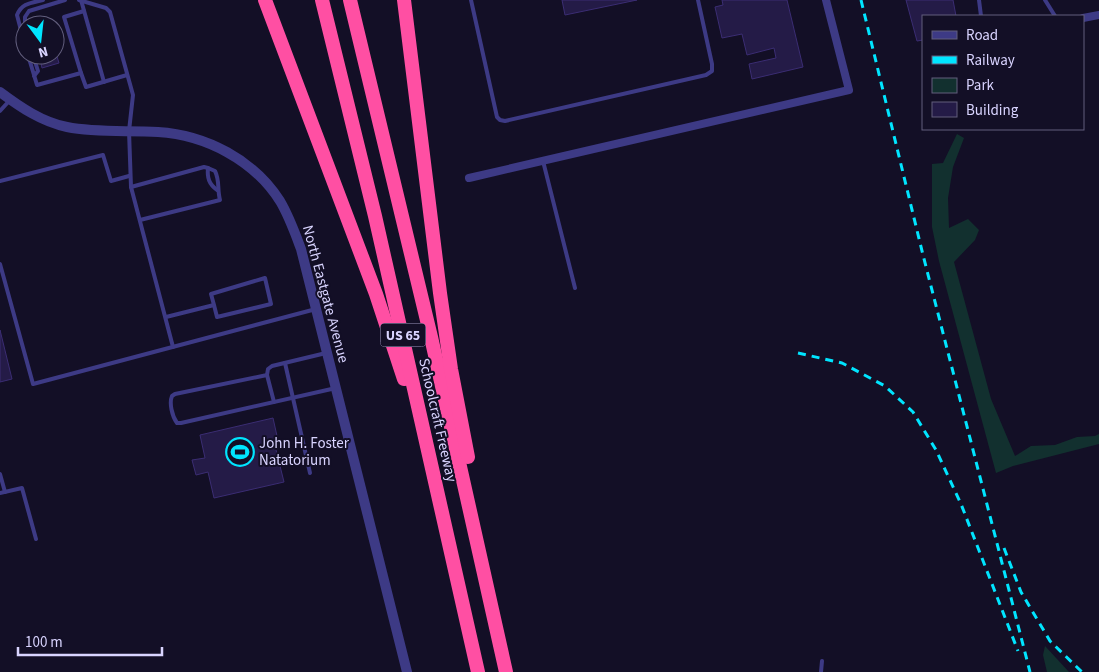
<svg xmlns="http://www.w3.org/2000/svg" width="1099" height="672" font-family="'Source Sans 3',sans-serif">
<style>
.green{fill:#12302f}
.building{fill:#241b47;stroke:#3b2d73}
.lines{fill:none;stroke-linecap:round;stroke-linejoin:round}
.service{stroke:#3d3a85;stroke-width:4}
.minor{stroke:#3d3a85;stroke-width:8}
.tertiary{stroke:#3d3a85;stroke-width:10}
.motorway{stroke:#ff4fa3;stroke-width:14}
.rail{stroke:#00e5ff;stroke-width:3;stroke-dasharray:8 6;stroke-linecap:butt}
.labels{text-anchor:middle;stroke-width:4;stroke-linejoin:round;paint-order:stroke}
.shield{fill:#130f26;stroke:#9e99be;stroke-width:1}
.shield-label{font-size:14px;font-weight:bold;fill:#d9d4ff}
.street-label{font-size:15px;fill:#d9d4ff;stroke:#130f26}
.poi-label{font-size:15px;fill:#d9d4ff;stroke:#130f26;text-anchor:start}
</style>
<rect width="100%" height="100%" fill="#130f26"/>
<!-- green -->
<g class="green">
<path d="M957,134l7,4 -11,29 -5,31 1,30 19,-9 11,11 -4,10 -21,22 37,137 24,57 16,-10 24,-1 22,-8 18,-1 4,-2v10l-86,22 -17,7 -57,-212 -7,-34v-63l11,-1z"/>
<path d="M1045,646l24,26h-22l-4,-17z"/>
</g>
<!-- building -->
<g class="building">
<path d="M562,0h75l-72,15z"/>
<path d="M722,0h65l16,67 -51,12 -3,-15 27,-6 -2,-10 -27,7 -5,-21 -20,4 -7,-31 8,-2z"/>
<path d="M906,0h47l3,16h-33v24l-6,1z"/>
<path d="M55,50l4,13 -17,5 -3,-13h16z"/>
<path d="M0,330l12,49 -12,3z"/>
<path d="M273,418l6,27 -4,1 9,36 -70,16 -6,-26 -12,3 -4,-15 13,-2 -5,-23z"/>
</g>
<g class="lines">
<!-- service -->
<g class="service">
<path d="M79,0l27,8 4,4 23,83 -4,36 2,56 42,160"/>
<path d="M81,0l23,82"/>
<path d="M471,0l26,117 3,3 5,1 201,-46 6,-4v-7l-14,-64"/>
<path d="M979,0l2,16"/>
<path d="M1045,0l10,16"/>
<path d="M25,25v-8l4,-6 36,-11"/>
<path d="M25,46l-8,-31c5,-12 14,-12 26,-15"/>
<path d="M28,55l9,30 44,-12 5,14 41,-12"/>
<path d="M33,55l5,16 -4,5"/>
<path d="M81,73l-17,-56 20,-6"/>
<path d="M0,111l10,-11"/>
<path d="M543,161l32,127"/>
<path d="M0,181l103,-26 8,26 18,-5"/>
<path d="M131,187l73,-20 4,1c-1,10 1,16 9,22"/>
<path d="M140,220l80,-20c-3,-11 0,-19 -5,-29l-7,-3"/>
<path d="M0,264l33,120 283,-75"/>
<path d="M166,317l48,-12 3,12 54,-13 -6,-26 -54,16 3,11"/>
<path d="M326,353l-54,13 -4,3 -1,6 -92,19 -3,2c-3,7 0,20 5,27h4l155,-35"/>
<path d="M285,363l25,110"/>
<path d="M267,375l7,27"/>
<path d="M0,474l5,18"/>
<path d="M0,493l22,-5 14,51"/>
<path d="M821,672l1,-11"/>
</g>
<!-- minor -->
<g class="minor">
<path d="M1083,18l16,-3"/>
<path d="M469,178l380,-88 -23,-90"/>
</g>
<!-- tertiary -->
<path class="tertiary" d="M0,92c20,15 42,30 67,35 30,6 61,3 91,5 48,3 96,28 122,69 9,15 15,32 21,48l106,423"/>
<!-- motorway -->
<g class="motorway">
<path d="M265,0l111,294 28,85"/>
<path d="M322,0l53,216 103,456"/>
<path d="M350,0l81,337 75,335"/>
<path d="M404,0l36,293 11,76 17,88"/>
</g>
<!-- rail -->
<g class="rail">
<path d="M861,0l62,255 107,417"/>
<path d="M798,353l44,10 43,23 28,26 23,38 25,54 57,147"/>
<path d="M1004,548l17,44 29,49 32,31"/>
</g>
</g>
<!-- icons -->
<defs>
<symbol id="stadium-ring" viewBox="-11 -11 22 22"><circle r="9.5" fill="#130f26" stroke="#00e5ff" stroke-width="1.5"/><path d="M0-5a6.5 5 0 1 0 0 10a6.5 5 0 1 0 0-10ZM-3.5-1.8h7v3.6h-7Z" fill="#00e5ff"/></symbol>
</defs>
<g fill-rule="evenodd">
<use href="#stadium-ring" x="224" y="436" width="32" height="32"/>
</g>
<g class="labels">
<!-- shield labels -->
<rect class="shield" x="380.5" y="323.5" width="45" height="23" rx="4"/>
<g class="shield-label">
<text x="403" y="340">US 65</text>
</g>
<!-- street labels -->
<g class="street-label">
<text transform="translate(326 294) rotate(75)" y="5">North Eastgate Avenue</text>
<text transform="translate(438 420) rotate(77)" y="5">Schoolcraft Freeway</text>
</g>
<!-- poi labels -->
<g class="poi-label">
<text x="259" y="448">John H. Foster<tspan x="259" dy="17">Natatorium</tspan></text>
</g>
</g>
<!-- legend -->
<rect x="922" y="15" width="162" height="115" fill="#130f26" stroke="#625e7d"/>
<rect x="932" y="31" width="25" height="8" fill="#3d3a85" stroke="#625e7d"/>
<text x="966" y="40" font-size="15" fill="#d9d4ff">Road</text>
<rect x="932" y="56" width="25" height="8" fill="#00e5ff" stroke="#625e7d"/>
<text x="966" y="65" font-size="15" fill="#d9d4ff">Railway</text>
<rect x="932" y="78" width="25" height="15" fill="#12302f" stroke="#625e7d"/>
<text x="966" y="90" font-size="15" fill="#d9d4ff">Park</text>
<rect x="932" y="102" width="25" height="15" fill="#241b47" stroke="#625e7d"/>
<text x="966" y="115" font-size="15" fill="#d9d4ff">Building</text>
<!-- north arrow -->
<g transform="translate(40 40) rotate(165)"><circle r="24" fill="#130f26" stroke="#625e7d"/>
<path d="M0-4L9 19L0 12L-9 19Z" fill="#00e5ff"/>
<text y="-8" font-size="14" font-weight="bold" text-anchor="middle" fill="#d9d4ff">N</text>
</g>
<!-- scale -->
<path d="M18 647v8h144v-8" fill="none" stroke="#d9d4ff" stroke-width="2.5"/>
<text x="25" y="647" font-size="15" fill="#d9d4ff" stroke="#130f26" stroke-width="4" paint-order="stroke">100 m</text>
</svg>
